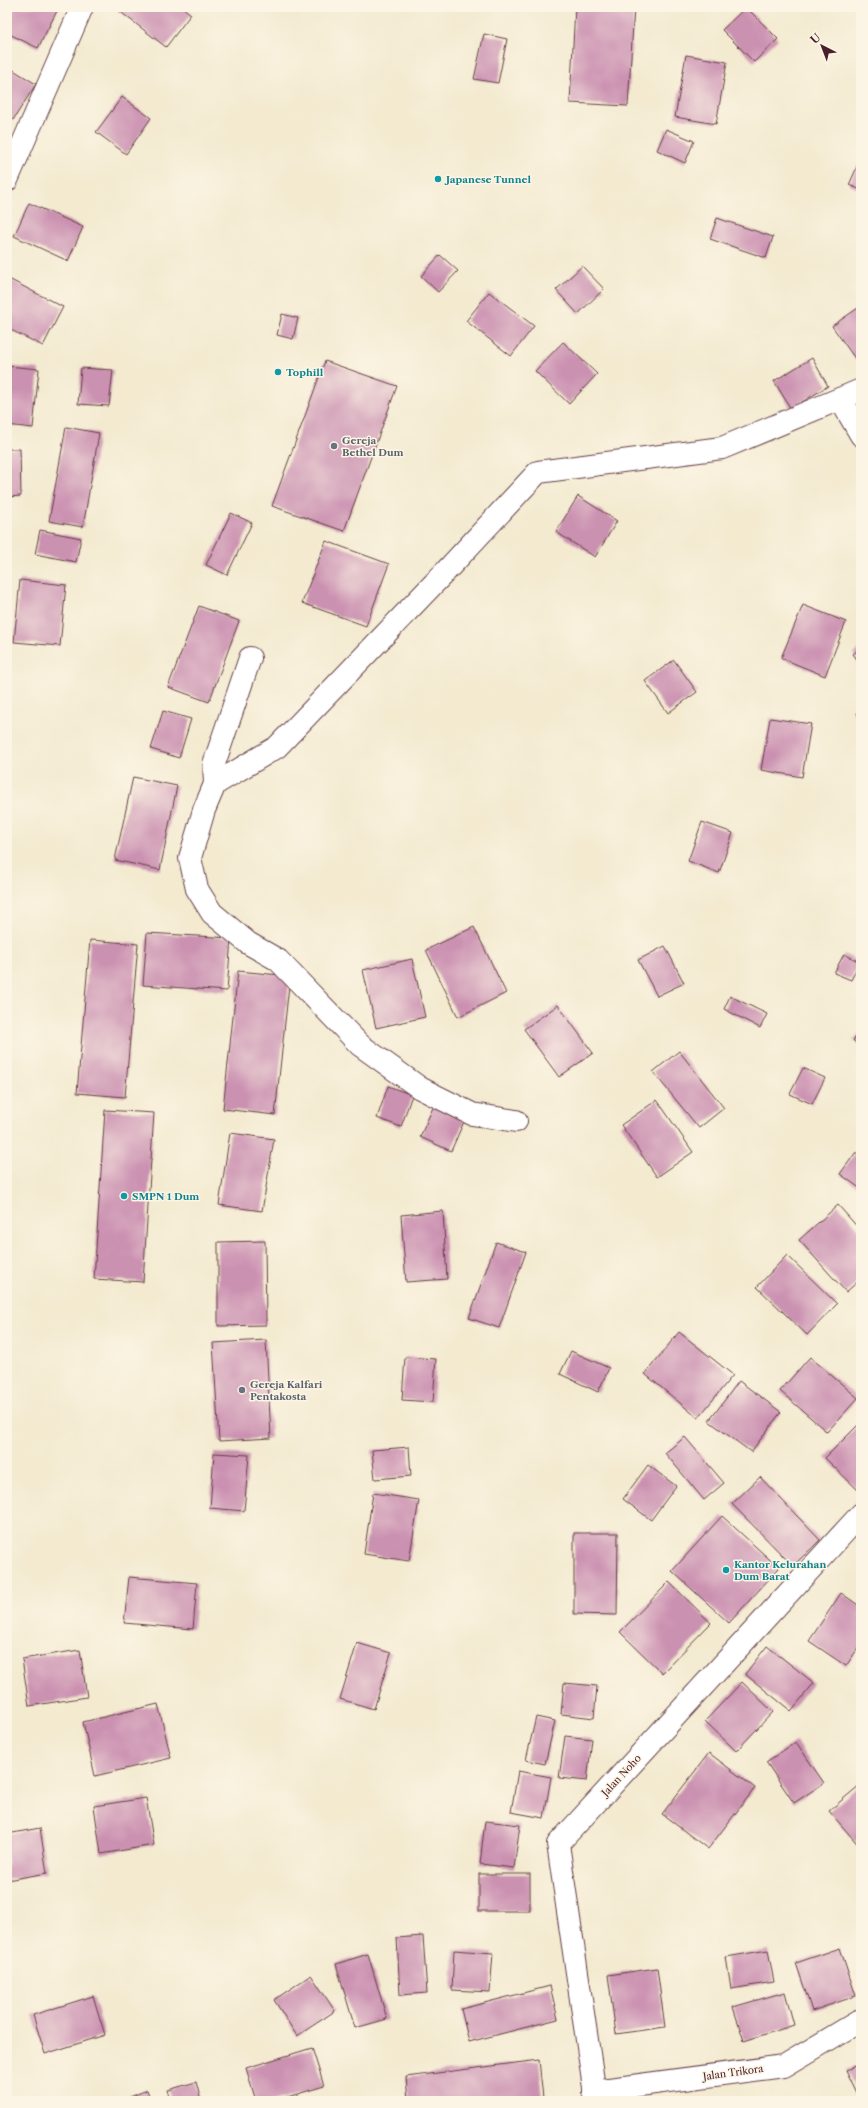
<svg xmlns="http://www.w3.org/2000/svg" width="868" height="2108" font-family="'Libre Caslon Text',serif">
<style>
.building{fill:#cb91b1}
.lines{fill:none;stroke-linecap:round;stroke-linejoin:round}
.minor-casing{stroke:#633d44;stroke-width:24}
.minor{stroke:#fff;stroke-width:22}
.culture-dot{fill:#0f9aa8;stroke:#fcf5e5;stroke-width:1.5}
.worship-dot{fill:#6b7280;stroke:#fcf5e5;stroke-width:1.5}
.labels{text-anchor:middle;stroke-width:3;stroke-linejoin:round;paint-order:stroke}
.culture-label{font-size:10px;font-weight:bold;fill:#0d838f;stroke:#fcf5e5;text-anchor:start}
.worship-label{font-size:10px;font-weight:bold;fill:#5b616d;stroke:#fcf5e5;text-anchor:start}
.street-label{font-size:10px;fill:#4a1f2b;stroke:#fcf5e5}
</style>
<rect width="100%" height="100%" fill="#fcf5e5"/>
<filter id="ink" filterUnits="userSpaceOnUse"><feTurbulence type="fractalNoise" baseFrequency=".025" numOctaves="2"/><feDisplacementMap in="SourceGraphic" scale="8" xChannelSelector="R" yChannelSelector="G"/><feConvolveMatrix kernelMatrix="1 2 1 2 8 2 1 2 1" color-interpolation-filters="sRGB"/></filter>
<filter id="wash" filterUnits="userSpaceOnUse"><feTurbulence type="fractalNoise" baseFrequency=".012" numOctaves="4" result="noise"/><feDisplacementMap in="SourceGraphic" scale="16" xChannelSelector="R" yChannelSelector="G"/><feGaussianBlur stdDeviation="0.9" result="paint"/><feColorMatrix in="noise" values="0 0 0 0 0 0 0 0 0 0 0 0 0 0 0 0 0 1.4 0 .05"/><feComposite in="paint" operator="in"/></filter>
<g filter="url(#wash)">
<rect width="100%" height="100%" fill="#f3ead0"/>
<g id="blocks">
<!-- building -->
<g class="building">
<path d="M7,7h52l-21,41 -31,-15z"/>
<path d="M120,7h62l9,7 -25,33 -48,-37z"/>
<path d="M575,7h59l-6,99 -58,-3z"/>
<path d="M746,7l32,32 -24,23 -32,-32z"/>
<path d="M484,34l23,5 -9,44 -24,-4z"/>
<path d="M686,55l41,7 -11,62 -41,-7z"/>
<path d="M10,68l26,16 -23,36 -6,-4v-43z"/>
<path d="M122,97l29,21 -25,36 -30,-22z"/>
<path d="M666,129l28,12 -9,22 -28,-13z"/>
<path d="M861,158v32l-12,-5z"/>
<path d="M29,203l54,24 -15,34 -54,-25z"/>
<path d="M717,218l56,19 -7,21 -56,-19z"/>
<path d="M440,255l18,16 -20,21 -17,-16z"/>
<path d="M582,266l22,23 -26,25 -22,-24z"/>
<path d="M7,278l56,29 -20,39 -36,-18z"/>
<path d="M489,292l45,34 -23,30 -45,-35z"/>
<path d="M861,306v61l-29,-41z"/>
<path d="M282,314l16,4 -5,21 -16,-4z"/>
<path d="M563,342l34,32 -28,30 -34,-33z"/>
<path d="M812,358l16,28 -37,23 -17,-28z"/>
<path d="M325,361l72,25 -53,145 -72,-25z"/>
<path d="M7,366l32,3 -6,59 -26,-3z"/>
<path d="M81,368l32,2 -4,36 -31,-2z"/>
<path d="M66,427l33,6 -16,94 -34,-6z"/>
<path d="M7,449h13l1,47 -14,1z"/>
<path d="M578,496l39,25 -22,36 -39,-25z"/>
<path d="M231,513l21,10 -25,52 -21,-10z"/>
<path d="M40,530l41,8 -5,24 -41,-8z"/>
<path d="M326,541l63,23 -23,62 -64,-23z"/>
<path d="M20,580l46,5 -6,61 -46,-4z"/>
<path d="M803,605l43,17 -21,54 -44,-18z"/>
<path d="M199,606l40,15 -30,81 -41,-15z"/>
<path d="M861,648v17l-8,-11z"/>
<path d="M674,660l23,32 -29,21 -23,-32z"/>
<path d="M163,711l28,8 -12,39 -28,-9z"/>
<path d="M861,712v12l-4,-11z"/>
<path d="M770,718l41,6 -9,53 -41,-7z"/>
<path d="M133,777l44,9 -17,84 -45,-10z"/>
<path d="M702,822l31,11 -14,40 -31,-12z"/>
<path d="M474,927l32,66 -48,24 -32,-67z"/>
<path d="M147,933l84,5 -4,53 -84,-6z"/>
<path d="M90,940l48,4 -13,153 -48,-4z"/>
<path d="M665,946l19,37 -27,13 -19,-36z"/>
<path d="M844,954l16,8 -9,18 -17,-7z"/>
<path d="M412,959l13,58 -49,11 -13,-58z"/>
<path d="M238,971l52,5 -15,139 -52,-6z"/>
<path d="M730,996l37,18 -7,14 -36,-19z"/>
<path d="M558,1005l35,48 -34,24 -35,-48z"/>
<path d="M861,1032v15l-8,-7z"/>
<path d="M679,1051l45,57 -25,20 -46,-56z"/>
<path d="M803,1068l22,10 -13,26 -22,-10z"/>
<path d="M388,1086l24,9 -11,32 -24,-9z"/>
<path d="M657,1100l36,52 -36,25 -36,-52z"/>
<path d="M435,1103l31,14 -15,34 -31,-14z"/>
<path d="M105,1110l49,3 -11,169 -49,-3z"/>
<path d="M230,1133l44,6 -12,72 -43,-6z"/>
<path d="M856,1152l5,4v33l-21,-15z"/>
<path d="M838,1205l23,26v48l-15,13 -47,-52z"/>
<path d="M443,1211l4,68 -41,3 -5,-67z"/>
<path d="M265,1241l1,84 -48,1v-84z"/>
<path d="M496,1242l30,10 -27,76 -30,-10z"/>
<path d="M787,1255l50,49 -30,31 -50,-48z"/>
<path d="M679,1332l54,43 -35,43 -53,-44z"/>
<path d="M266,1340l5,98 -52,3 -6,-98z"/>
<path d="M571,1351l38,17 -11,24 -38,-18z"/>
<path d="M405,1357l31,2 -3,43 -31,-2z"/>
<path d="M810,1357l48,41 -31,34 -47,-41z"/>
<path d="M739,1381l42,31 -30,40 -42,-31z"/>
<path d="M861,1422v71l-36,-35z"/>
<path d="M685,1437l39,46 -20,17 -39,-47z"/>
<path d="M409,1447l2,29 -36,3 -3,-29z"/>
<path d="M214,1453l35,2 -5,56 -34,-3z"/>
<path d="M648,1465l28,21 -25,34 -28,-21z"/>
<path d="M760,1477l60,63 -27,26 -61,-62z"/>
<path d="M373,1493l46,7 -10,61 -45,-7z"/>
<path d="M722,1516l57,52 -50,55 -57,-52z"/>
<path d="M574,1533h44l-1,82 -43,-1z"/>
<path d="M129,1577l68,6 -4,46 -69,-6z"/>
<path d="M669,1582l42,41 -49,50 -42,-41z"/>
<path d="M841,1593l20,14v37l-15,22 -37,-25z"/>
<path d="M357,1643l34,10 -17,56 -34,-10z"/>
<path d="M767,1646l47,37 -23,28 -46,-37z"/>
<path d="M80,1650l7,47 -58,9 -7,-47z"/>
<path d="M742,1682l31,30 -37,39 -31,-30z"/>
<path d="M564,1683l33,3 -3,32 -33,-4z"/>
<path d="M158,1704l13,54 -76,18 -12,-54z"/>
<path d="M536,1717l19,4 -10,43 -19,-4z"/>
<path d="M565,1736l27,3 -5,42 -28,-3z"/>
<path d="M796,1742l28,41 -30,20 -28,-41z"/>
<path d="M709,1753l46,35 -47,61 -46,-35z"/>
<path d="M518,1771l33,6 -7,41 -33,-6z"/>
<path d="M861,1784v64l-32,-37z"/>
<path d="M146,1798l8,47 -53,9 -7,-48z"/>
<path d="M485,1821l35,4 -6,43 -34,-4z"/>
<path d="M40,1828l7,45 -40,7v-46z"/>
<rect x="479" y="1874" width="51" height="37"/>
<path d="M423,1936l4,57 -27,2 -3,-57z"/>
<path d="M840,1948l16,48 -44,15 -16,-48z"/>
<path d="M454,1950l39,3 -3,39 -38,-2z"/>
<path d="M768,1950l6,32 -43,7 -5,-32z"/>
<path d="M368,1954l19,65 -32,9 -19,-64z"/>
<path d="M657,1968l8,59 -49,7 -8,-59z"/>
<path d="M311,1975l24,36 -38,25 -23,-36z"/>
<path d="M550,1986l8,33 -89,23 -8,-33z"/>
<path d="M785,1992l9,33 -50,16 -11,-34z"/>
<path d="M93,1996l12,39 -60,19 -12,-39z"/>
<path d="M312,2048l12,38 -50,15h-18l-10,-33z"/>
<path d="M539,2060l4,38 -28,3h-107l-2,-24z"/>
<path d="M861,2063v38l-15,-31z"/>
<path d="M196,2082l5,19h-30l-3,-11z"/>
<path d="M147,2090l4,11h-31z"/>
</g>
</g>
</g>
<g filter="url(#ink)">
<use href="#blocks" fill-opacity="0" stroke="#633d44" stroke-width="1"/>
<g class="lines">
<defs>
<g id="minor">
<path d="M7,180l75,-173"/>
<path d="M840,399l21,36"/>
<path d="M215,784l-1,-20 36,-106"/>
<path d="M516,1121l-44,-7 -52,-26 -60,-43 -82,-85 -30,-17 -36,-30 -15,-24 -7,-31 14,-48 11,-26 62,-37 168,-175 93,-100 184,-24 139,-58"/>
<path d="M594,2091l190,-25 77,-46"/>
<path d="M596,2101l-38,-257 303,-330"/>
</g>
</defs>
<!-- minor casing -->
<use href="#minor" class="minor-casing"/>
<!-- minor -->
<use href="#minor" class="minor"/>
</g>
</g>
<!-- markers -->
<g class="culture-dot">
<circle cx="438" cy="179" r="4"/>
<circle cx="278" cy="372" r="4"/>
<circle cx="124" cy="1196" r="4"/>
<circle cx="726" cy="1570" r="4"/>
</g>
<g class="worship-dot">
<circle cx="334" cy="446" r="4"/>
<circle cx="242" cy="1390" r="4"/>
</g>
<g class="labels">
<!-- culture labels -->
<g class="culture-label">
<text x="446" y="183">Japanese Tunnel</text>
<text x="286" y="376">Tophill</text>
<text x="132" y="1200">SMPN 1 Dum</text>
<text x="734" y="1568">Kantor Kelurahan<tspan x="734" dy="12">Dum Barat</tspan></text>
</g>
<!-- worship labels -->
<g class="worship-label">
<text x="342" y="444">Gereja<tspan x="342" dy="12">Bethel Dum</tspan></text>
<text x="250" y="1388">Gereja Kalfari<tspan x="250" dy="12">Pentakosta</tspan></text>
</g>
<!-- street labels -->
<g class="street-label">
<text transform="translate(621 1775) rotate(-47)" y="4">Jalan Noho</text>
<text transform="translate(733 2072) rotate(-8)" y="4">Jalan Trikora</text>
</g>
</g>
<!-- margin -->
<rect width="868" height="2108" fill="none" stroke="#fcf5e5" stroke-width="24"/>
<!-- north arrow -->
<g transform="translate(822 46) rotate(318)" stroke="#fcf5e5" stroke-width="3" paint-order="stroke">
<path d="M0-3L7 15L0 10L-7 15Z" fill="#4a1f2b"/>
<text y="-6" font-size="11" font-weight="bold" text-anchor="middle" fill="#4a1f2b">U</text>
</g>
</svg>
